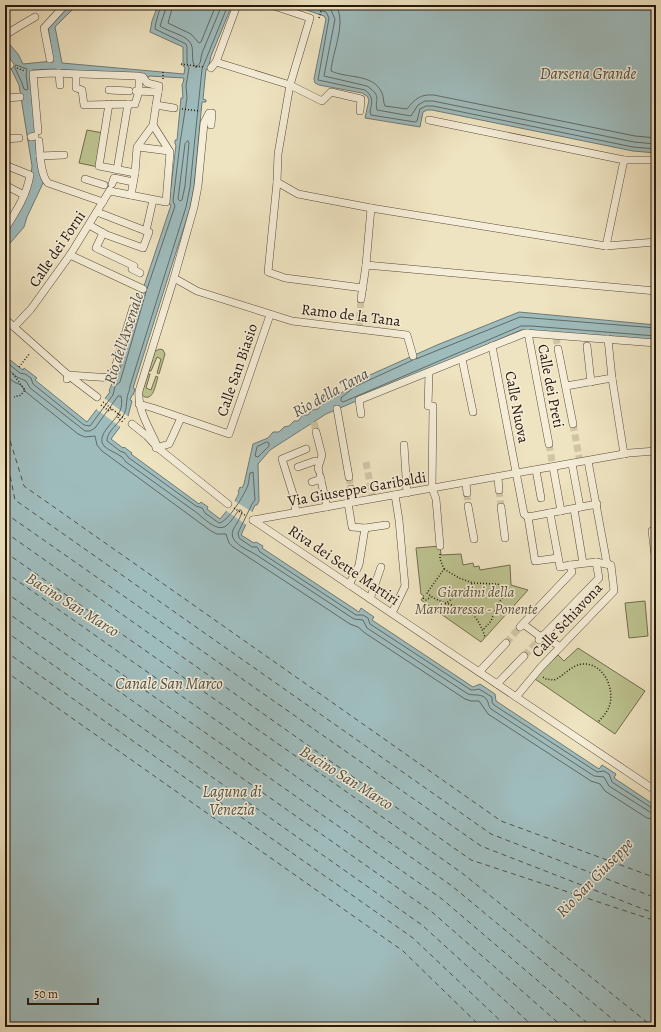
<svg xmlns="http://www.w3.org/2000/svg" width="661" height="1032" font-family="Alegreya,serif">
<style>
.green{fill:#bcc390;stroke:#716d4e}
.water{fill:#9fbcbd;stroke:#6f7a77}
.pier{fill:#efe4c1}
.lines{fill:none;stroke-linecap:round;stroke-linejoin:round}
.shore{stroke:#626a65;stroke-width:1}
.ferry{stroke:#50514b;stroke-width:1;stroke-dasharray:5 4;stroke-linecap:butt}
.pedestrian-tunnel{stroke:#d1c5a6;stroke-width:7;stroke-dasharray:7 3.5;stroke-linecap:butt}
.pedestrian-casing{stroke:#584a3a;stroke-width:8}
.path{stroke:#26170d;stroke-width:1.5;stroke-dasharray:1 2;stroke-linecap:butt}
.pedestrian{stroke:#f5edd7;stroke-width:7}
.labels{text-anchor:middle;stroke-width:3;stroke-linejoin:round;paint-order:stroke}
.street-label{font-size:15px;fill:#26170d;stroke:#f5edd7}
.park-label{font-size:15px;font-style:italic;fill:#5a533b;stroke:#f5edd7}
.water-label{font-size:16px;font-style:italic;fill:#50514b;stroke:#f5edd7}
</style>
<rect width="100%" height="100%" fill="#efe4c1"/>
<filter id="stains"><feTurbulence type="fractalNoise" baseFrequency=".005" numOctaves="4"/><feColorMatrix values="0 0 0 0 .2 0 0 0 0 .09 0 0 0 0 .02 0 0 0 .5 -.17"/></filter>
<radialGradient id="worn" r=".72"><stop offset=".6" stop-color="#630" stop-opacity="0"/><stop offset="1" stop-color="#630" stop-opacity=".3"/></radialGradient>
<!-- green -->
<g class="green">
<path d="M87,130l16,3 -5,34 -19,-4z"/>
<path d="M160,349l3,1 2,4 -6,20 -2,-1 4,-14 -4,-2 -6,14h-2l6,-20z"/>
<path d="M148,374h2l-4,14 5,2 5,-14 2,1c-2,5 -4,23 -13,20 -3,-1 -2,-2 -3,-5z"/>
<path d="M440,546l1,9 20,-1 2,11 10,-2 1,4 5,-1 1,4 30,-5 1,20 17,5 -47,52 -60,-42 3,-4 -3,-2 -5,-46z"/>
<path d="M645,601l3,35 -19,2 -4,-35z"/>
<path d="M578,648l67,43 -30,43 -80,-55 17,-21 2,1 4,-4 6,6z"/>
</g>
<!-- water -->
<g class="water">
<path d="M68,5h9l-22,22 7,36 122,11 1,-7 -2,-1v-19l-33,-15 2,-11 6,-16h74l-21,51 -3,13h-2l-3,30 3,1v2h-4l-8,85 -4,21 -57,180 2,1 -2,6h-1l-2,5 2,1 -4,15 -17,23 12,9 1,-1 8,6 -1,1 68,50 2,-2 7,5 -1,2 13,10 15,-18 4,-8 -1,-1 2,-5 2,1 2,-4 9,-40 15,-6 5,-6h6l5,-5 5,-1 5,-5h4l5,-6h5l4,-5 6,-1 13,-17 6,5 15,-14 85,-38 82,-33 137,13v15l-135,-10 -195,84 -56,36 -12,14 1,37 -2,4h-2l-14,30 13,8 2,-1 7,4 -1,2 97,64 2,-4 13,9 -2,3 101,67 7,-3 15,10 1,7 103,68 3,-4 14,9 -2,4 42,28v221h-651v-671l18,14 1,-2 13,10 -2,2 52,42 23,-30 -1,-1 4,-10 2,1 3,-6 20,-72 33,-99 -2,-1 7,-59 -1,-1v-4h2l4,-42h2l-1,-14 1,-1 1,-5 -35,-2v1l-85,-7h-8v-1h-3l-21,1 -2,5 13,108 -16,34 -3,10 -19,22v-16l9,-13 16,-36 2,-18 -13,-81 -14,-29v-17l13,15 5,10 30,-3 -5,-35z"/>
<path d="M292,5h364v148l-23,-2 -201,-41h-5l-4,2 -3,15 -55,-9 4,-18 -2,-4 -5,-3 -43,-8 -4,-2 -1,-4 12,-60 -2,-3z"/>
</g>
<!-- pier -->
<g class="pier">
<path d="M104,398l25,19 -7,11 -26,-19z"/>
<path d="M233,500l21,13 -6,13 -23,-16z"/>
</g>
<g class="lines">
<!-- shore -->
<g class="shore">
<path d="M167,5l-7,21c9,6 22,8 29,15 7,7 0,19 7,27l4,-5 2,-10 20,-48"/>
<path d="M173,5l-5,18 23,11 8,9 2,-1 15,-37"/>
<path d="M228,5l-26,64 -12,118 -4,20 -56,179c0,5 -3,8 -3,13 -1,5 0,10 -3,15 -4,9 -18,18 -17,27l13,10 5,2 4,5 67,48 6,2 3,5 14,10c9,-1 26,-29 29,-38 1,-3 1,-8 2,-12l3,-1 2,28 -3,4 -14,29 1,5 13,9h5l3,5 96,63h7l5,3 2,6 101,66h3l5,-1 13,8v5l2,3 103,67 7,-1 5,3 3,8 40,26 4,1"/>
<path d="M304,5l22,7 3,6 -11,62 47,10c9,7 7,12 5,22l1,3 44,7 2,-1 3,-12 6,-3h7l200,41 23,2"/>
<path d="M320,5l11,5 4,9 -11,57 43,10c16,11 7,13 10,24l34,6 7,-11 7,-4h8l201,41 22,2"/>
<path d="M335,5c13,15 -3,48 -4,66 17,8 42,2 51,22 2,5 1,9 3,13l22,3c8,-10 13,-15 27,-14l201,41 21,2"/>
<path d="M16,65l11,4 -1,6 2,14 -2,1 -2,-1 -2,-6 -7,-15z"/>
<path d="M188,141l1,2 -4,43 -3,14 -2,1 -2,-2 7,-55z"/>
<path d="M147,289l28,-83 -2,-5 7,-58 7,-45 -1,-12 3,-18 -2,-5v-16l-1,-3 -31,-15 1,-7 5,-17"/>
<path d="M416,359l104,-42 136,11"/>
<path d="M413,360l-59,27 -13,11v3l2,1 178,-76h10l125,10"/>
<path d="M5,361l15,12 5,1 6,4 2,6 51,41 6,1 23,-31 2,-9 5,-4 26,-90"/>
<path d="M5,367l12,10 9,4 4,7 55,43h5l5,-3 23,-32h3c1,5 1,10 -1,15 -4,10 -25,24 -16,35 5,5 13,7 18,11 2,2 3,4 4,5l67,48c8,5 23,23 33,16 5,-4 9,-11 13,-16h2l1,2c-2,7 -6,12 -9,18 -5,14 17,20 25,26l96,63 9,1 4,8 101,66c6,2 15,-1 19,6 2,3 1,6 4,9l103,67 10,1 5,9 41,26 6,2"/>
<path d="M5,375l9,7 7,3 5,7 52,42 7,3 10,-1 2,9 5,6 109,80 6,3h9l3,9 4,4 117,77 8,3 7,6 100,66 6,2h8l9,13 103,67 9,3 5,7 42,27 9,2"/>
<path d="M267,442l2,1v3l-11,11 -3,-1 2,-9z"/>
</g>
<!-- ferry -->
<g class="ferry">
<path d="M5,424l19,62 477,335 155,57"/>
<path d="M5,450l10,50 476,334 165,64"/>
<path d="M5,513l476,333 175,68"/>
<path d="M5,532l466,328 185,61"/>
<path d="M5,552l457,321 191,154"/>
<path d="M5,572l447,314 170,141"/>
<path d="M5,592l437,307 150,128"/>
<path d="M5,611l427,301 131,115"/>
<path d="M5,631l417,294 112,102"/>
<path d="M5,651l408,287 94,89"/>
<path d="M5,671l398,280 78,76"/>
</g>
<!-- pedestrian-tunnel -->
<g class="pedestrian-tunnel">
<path d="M359,329l2,-30"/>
<path d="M556,337l2,12"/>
<path d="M314,422l2,10"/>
<path d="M573,424l7,38"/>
<path d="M549,444l4,23"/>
<path d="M366,462l7,37"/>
<path d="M349,477l2,12"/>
<path d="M499,490l2,17"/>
<path d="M467,493l1,13"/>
<path d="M506,643l14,-16"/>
<path d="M524,656l15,-16"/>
</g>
<defs>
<g id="pedestrian">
<path d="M271,5l39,13 -20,67 -12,69 -1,28 21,12 73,14"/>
<path d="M5,35l18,-11 12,-7"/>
<path d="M5,59l5,6 -3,1"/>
<path d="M50,59l-6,-31 21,-23"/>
<path d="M216,62l21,-57"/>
<path d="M211,68l5,-6 74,23 32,16 9,-9 30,7 -1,12"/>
<path d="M59,73l1,12"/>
<path d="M76,74v14l6,2 2,15 51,-1"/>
<path d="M109,90l20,1"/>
<path d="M136,91l22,1"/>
<path d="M5,98l15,-1"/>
<path d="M136,101l3,-10v-14"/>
<path d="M109,104l-10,62 36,7"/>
<path d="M156,105l18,3"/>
<path d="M429,120l195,40 -18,86"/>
<path d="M38,131l-5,-57 20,-1 84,3 6,1 4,6 12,3 -6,39 17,27 -4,50 -56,-11"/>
<path d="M31,137l4,-1"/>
<path d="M5,139l14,-1"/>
<path d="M39,141c1,11 1,34 9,42l55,19"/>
<path d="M138,147l31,4"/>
<path d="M40,156l24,-1"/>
<path d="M624,160h32"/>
<path d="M5,165l25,10c-3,19 -13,35 -23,51l-2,-1"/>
<path d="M117,170l11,-66"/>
<path d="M85,179l19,6"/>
<path d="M277,182l-9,90 17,6 78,10"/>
<path d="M112,184l2,-6 19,4"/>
<path d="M5,185l19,10"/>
<path d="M131,195l4,-22 2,-26 16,-22"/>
<path d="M97,212l49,19"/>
<path d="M89,225l18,10 36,13 6,-16 -3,-1"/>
<path d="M146,231l7,-31"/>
<path d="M103,233l-7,15 38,18 -2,3 8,4"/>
<path d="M70,255l73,34"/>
<path d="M366,265l5,-57 235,38 50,-4"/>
<path d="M174,278l23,13 95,30 115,14 6,21"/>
<path d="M361,299l5,-34 290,26"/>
<path d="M5,319l63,56 29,22"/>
<path d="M14,327l17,-18 39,-54 40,-65"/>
<path d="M528,333l21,111"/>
<path d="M608,339l4,39 12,76"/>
<path d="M492,346l32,168 4,3 7,44 23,-3"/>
<path d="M587,346l4,36"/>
<path d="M558,349l15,75"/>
<path d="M462,359l11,53"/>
<path d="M429,373l-1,33h5l-1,82 4,11 4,47"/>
<path d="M67,379l1,-4 44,3 21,-70"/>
<path d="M566,386l46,-8"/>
<path d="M139,404l14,4 76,26 41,-119"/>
<path d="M337,409l12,68"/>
<path d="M361,414l-2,-14 166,-67 131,10"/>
<path d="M132,424l15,12 11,12 70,56"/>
<path d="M316,432l6,23 -4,13 1,3"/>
<path d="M404,445l3,48"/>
<path d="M156,448l13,-4 12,-26"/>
<path d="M158,448c-7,-18 -21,-37 -19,-57l35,-113 20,-71 4,-21 6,-63 5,-10h3l-1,12"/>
<path d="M588,461l19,103"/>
<path d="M572,464l8,43"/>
<path d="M298,467l17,-6"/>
<path d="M553,467l8,44"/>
<path d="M536,470l5,28"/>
<path d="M320,476l7,31"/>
<path d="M498,477l1,13"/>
<path d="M312,482l9,-3"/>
<path d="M466,483l1,10"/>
<path d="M351,489l3,13"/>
<path d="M293,494l-11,-35 24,-10"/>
<path d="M294,499l2,14"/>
<path d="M348,503l4,24 13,1 21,-3"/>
<path d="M468,506l6,33"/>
<path d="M501,507l4,31"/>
<path d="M574,509l9,54"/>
<path d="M550,513l10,54 10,-2"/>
<path d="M528,517l69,-13"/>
<path d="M253,520l403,271"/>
<path d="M253,520l376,-67 27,-2"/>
<path d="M652,531l4,32"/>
<path d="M349,585l10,-20 6,-37"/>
<path d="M370,599l11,-32"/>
<path d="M392,613l13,-27 -6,-66 -4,-25"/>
<path d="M523,624l18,13"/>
<path d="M543,635l17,12"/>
<path d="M539,640l60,-62 -3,-16"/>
<path d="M479,672l27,-29"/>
<path d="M655,675l1,-2"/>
<path d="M497,684l27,-28"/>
<path d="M516,697l25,-30 73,-76 -3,-26 -15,-3 -26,3 2,7 -52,55"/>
</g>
</defs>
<!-- pedestrian casing -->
<use href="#pedestrian" class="pedestrian-casing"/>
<!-- path -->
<g class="path">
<path d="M319,18l4,-13"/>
<path d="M181,64l22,3"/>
<path d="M17,68l8,3"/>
<path d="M163,79v-7"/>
<path d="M182,109l18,2"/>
<path d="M19,367l11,-14"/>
<path d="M13,374l12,16 -4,5 -7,2"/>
<path d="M103,402l22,17"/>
<path d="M101,405l8,6 3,-2"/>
<path d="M119,414l-1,4 6,5"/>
<path d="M234,508l12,8"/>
<path d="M440,554v5l4,10 -17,24c12,11 28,11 41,18 9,5 14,17 17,26"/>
<path d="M444,569l15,9 14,5"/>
<path d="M423,598l3,2 5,-3"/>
<path d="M445,604l28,-21 25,1 8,9 -9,12 -6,16 -8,9"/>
<path d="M543,677l3,2 8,1c10,-4 16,-14 28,-16 21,-2 34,25 27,43 -2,5 -7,11 -11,15"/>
</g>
<!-- pedestrian -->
<use href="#pedestrian" class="pedestrian"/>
</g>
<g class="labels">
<!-- street labels -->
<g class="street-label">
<text transform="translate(57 249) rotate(-56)" y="5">Calle dei Forni</text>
<text transform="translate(351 315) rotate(7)" y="5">Ramo de la Tana</text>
<text transform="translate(237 370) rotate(-71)" y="5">Calle San Biasio</text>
<text transform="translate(551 386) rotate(79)" y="5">Calle dei Preti</text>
<text transform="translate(517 407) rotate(79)" y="5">Calle Nuova</text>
<text transform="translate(357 489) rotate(-10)" y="5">Via Giuseppe Garibaldi</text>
<text transform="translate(344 565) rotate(34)" y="5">Riva dei Sette Martiri</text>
<text transform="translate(567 620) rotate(-47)" y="5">Calle Schiavona</text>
</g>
<!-- park labels -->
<g class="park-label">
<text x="476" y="597">Giardini della<tspan x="476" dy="17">Marinaressa - Ponente</tspan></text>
</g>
<!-- water labels -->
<g class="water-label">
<text x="588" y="79">Darsena Grande</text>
<text transform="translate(123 338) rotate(-72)" y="6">Rio dell'Arsenale</text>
<text transform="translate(330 392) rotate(-29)" y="6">Rio della Tana</text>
<text transform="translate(73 604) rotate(32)" y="6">Bacino San Marco</text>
<text x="169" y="689">Canale San Marco</text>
<text transform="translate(347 777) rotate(32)" y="6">Bacino San Marco</text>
<text x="232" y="797">Laguna di<tspan x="232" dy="18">Venezia</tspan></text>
<text transform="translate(594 877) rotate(-46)" y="6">Rio San Giuseppe</text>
</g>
</g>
<!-- margin -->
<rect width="661" height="1032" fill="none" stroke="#efe4c1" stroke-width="20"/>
<rect x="6" y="6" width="649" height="1020" fill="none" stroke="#26170d" stroke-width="2"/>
<rect x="10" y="10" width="641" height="1012" fill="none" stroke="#26170d"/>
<!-- scale -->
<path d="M28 998v6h70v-6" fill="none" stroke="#26170d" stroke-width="2"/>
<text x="34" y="998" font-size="12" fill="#26170d" stroke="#f5edd7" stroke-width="3" paint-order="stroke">50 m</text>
<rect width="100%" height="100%" filter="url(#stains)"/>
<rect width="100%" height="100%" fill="url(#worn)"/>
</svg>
